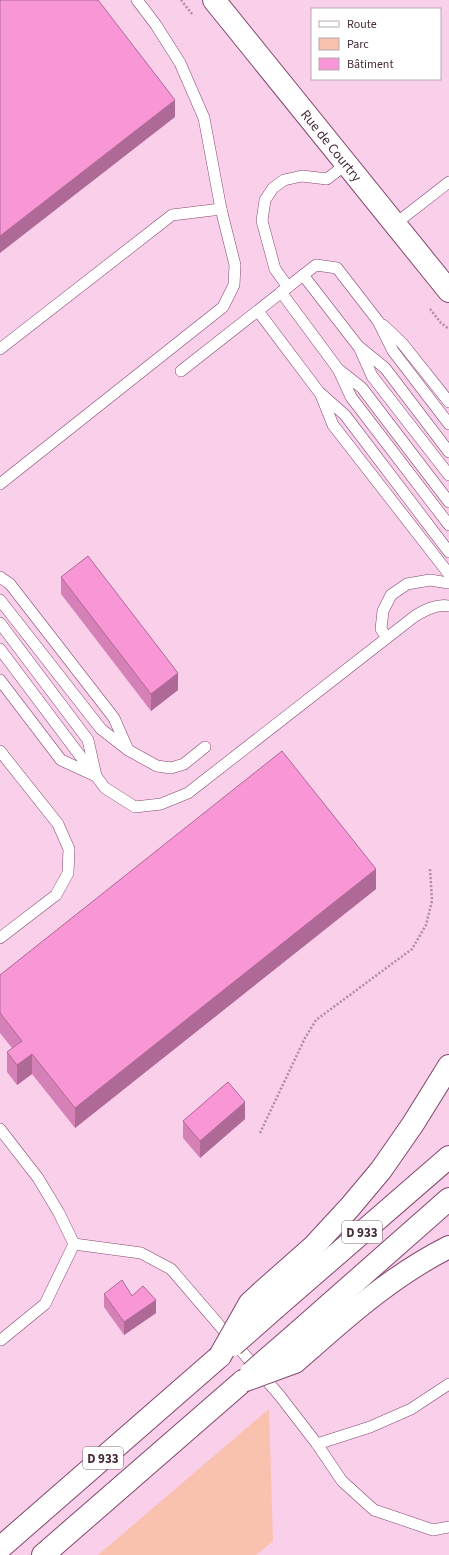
<svg xmlns="http://www.w3.org/2000/svg" width="449" height="1555" font-family="'Source Sans 3',sans-serif">
<style>
.green{fill:#f9c2ae}
.lines{fill:none;stroke-linecap:round;stroke-linejoin:round}
.lane-casing{stroke:#83476f;stroke-width:12}
.secondary-casing{stroke:#83476f;stroke-width:24}
.highway-casing{stroke:#83476f;stroke-width:24}
.path{stroke:#b08ca2;stroke-width:2.5;stroke-dasharray:2 2;stroke-linecap:butt}
.lane{stroke:#fff;stroke-width:11}
.secondary{stroke:#fff;stroke-width:22}
.highway{stroke:#fff;stroke-width:22}
.highway-bridge-casing{stroke:#83476f;stroke-width:24;stroke-linecap:butt}
.highway-bridge{stroke:#fff;stroke-width:22}
.wall{fill:#d581b8}
.shaded-wall{fill:#ae6996}
.building{fill:#f896d6;stroke:#ae6996}
.labels{text-anchor:middle;stroke-width:3.5;stroke-linejoin:round;paint-order:stroke}
.shield{fill:#fff;stroke:#7e6b76;stroke-width:1}
.shield-label{font-size:13px;font-weight:bold;fill:#462b3c}
.street-label{font-size:14px;fill:#462b3c;stroke:#fff}
</style>
<rect width="100%" height="100%" fill="#facfe9"/>
<!-- green -->
<path class="green" d="M269,1409l4,132 -17,14h-158z"/>
<g class="lines">
<defs>
<g id="lane">
<path d="M395,224l54,-42"/>
<path d="M303,275l55,71 27,22 64,84"/>
<path d="M288,287l-13,-18 -13,-48 3,-21 8,-12 11,-8 18,-4 25,3 18,-14"/>
<path d="M281,292l57,77 24,19 87,114"/>
<path d="M258,311l61,81 26,23 104,137"/>
<path d="M383,325l19,18 47,59"/>
<path d="M0,349l172,-134 49,-6"/>
<path d="M360,349l12,27 77,99"/>
<path d="M181,371l135,-106 21,3 41,53 15,30 56,73"/>
<path d="M339,371l12,26 98,128"/>
<path d="M321,395l12,30 116,149"/>
<path d="M0,484l223,-177 11,-22 1,-20 -14,-56 -17,-91 -24,-55 -24,-38 -19,-25"/>
<path d="M0,577l10,7 104,134 14,32 29,16 14,2 13,-4 21,-17"/>
<path d="M0,600l101,129 27,21"/>
<path d="M0,623l88,117 8,36"/>
<path d="M387,638l-6,-9 2,-18 8,-16 16,-11 23,-4 19,3"/>
<path d="M0,649l93,124"/>
<path d="M0,680l61,80 35,16 9,12 30,19 26,-3 27,-11 227,-177c10,-6 21,-12 34,-10"/>
<path d="M0,751l58,73 11,25 -1,24 -12,22 -56,43"/>
<path d="M0,1129l38,49 21,35 15,31 -29,60 -44,36"/>
<path d="M74,1244l67,9 30,16 109,127 37,48 25,37 32,29 59,20 16,-3"/>
<path d="M317,1444l53,-17 41,-18 38,-25"/>
</g>
<g id="secondary">
<path id="s1" d="M214,0l235,291"/>
</g>
<g id="highway">
<path d="M262,1292l52,-46 36,-39 31,-37 32,-46 36,-58"/>
<path d="M275,1308l174,-151"/>
<path d="M297,1333l152,-134"/>
<path d="M311,1348c43,-38 86,-75 138,-101"/>
<path d="M0,1548l220,-192"/>
<path d="M43,1555l200,-174"/>
</g>
</defs>
<!-- lane casing -->
<use href="#lane" class="lane-casing"/>
<!-- secondary casing -->
<use href="#secondary" class="secondary-casing"/>
<!-- highway casing -->
<use href="#highway" class="highway-casing"/>
<!-- path -->
<g class="path">
<path d="M181,0l11,14"/>
<path d="M430,309l11,14 8,6"/>
<path d="M260,1133l45,-95 11,-18 96,-71 14,-24 6,-24 -2,-32"/>
</g>
<!-- lane -->
<use href="#lane" class="lane"/>
<!-- secondary -->
<use href="#secondary" class="secondary"/>
<!-- highway -->
<use href="#highway" class="highway"/>
<defs>
<g id="highway-bridge">
<path d="M233,1345l42,-37"/>
<path d="M220,1356l30,-53 12,-11"/>
<path d="M251,1373l46,-40"/>
<path d="M243,1381l52,-19 16,-14"/>
</g>
</defs>
<!-- highway-bridge casing -->
<use href="#highway-bridge" class="highway-bridge-casing"/>
<!-- highway-bridge -->
<use href="#highway-bridge" class="highway-bridge"/>
</g>
<!-- wall -->
<g class="wall">
<path d="M61,577l117,113 -27,21 -90,-117z"/>
<path d="M376,889l-301,239 -43,-54 -15,11 -10,-13v-20l5,-4 -12,-15v-58z"/>
<path d="M245,1119l-45,39 -17,-20v-17z"/>
<path d="M104,1294l28,2 24,17 -32,22 -20,-28z"/>
</g>
<!-- shaded-wall -->
<g class="shaded-wall">
<path d="M175,100v17l-175,136v-17z"/>
<path d="M178,673v17l-27,21v-17z"/>
<path d="M376,869v20l-301,239v-20z"/>
<path d="M32,1054v20l-15,11v-20z"/>
<path d="M245,1102v17l-45,39v-17z"/>
<path d="M156,1300v13l-32,22v-13z"/>
</g>
<!-- building -->
<g class="building">
<path d="M0,0h98l77,100 -175,136z"/>
<path d="M88,556l90,117 -27,21 -90,-117z"/>
<path d="M282,751l94,118 -301,239 -43,-54 -15,11 -10,-13 15,-11 -22,-28v-38z"/>
<path d="M228,1082l17,20 -45,39 -17,-20z"/>
<path d="M122,1280l10,16 11,-10 13,14 -32,22 -20,-28z"/>
</g>
<g class="labels">
<!-- shield labels -->
<g class="shield">
<rect x="342" y="1221" width="40" height="22" rx="3"/>
<rect x="83" y="1447" width="40" height="22" rx="3"/>
</g>
<g class="shield-label">
<text x="362" y="1237">D 933</text>
<text x="103" y="1463">D 933</text>
</g>
<!-- street labels -->
<g class="street-label">
<text dy="5" stroke="none"><textPath href="#s1" startOffset="187">Rue de Courtry</textPath></text>
</g>
</g>
<!-- legend -->
<rect x="311" y="8" width="130" height="72" fill="#ffffff" stroke="#b5aab1"/>
<rect x="319" y="21" width="20" height="6" fill="#ffffff" stroke="#b5aab1"/>
<text x="347" y="28" font-size="12" fill="#462b3c">Route</text>
<rect x="319" y="38" width="20" height="12" fill="#f9c2ae" stroke="#b5aab1"/>
<text x="347" y="48" font-size="12" fill="#462b3c">Parc</text>
<rect x="319" y="58" width="20" height="12" fill="#f896d6" stroke="#b5aab1"/>
<text x="347" y="68" font-size="12" fill="#462b3c">Bâtiment</text>
</svg>
